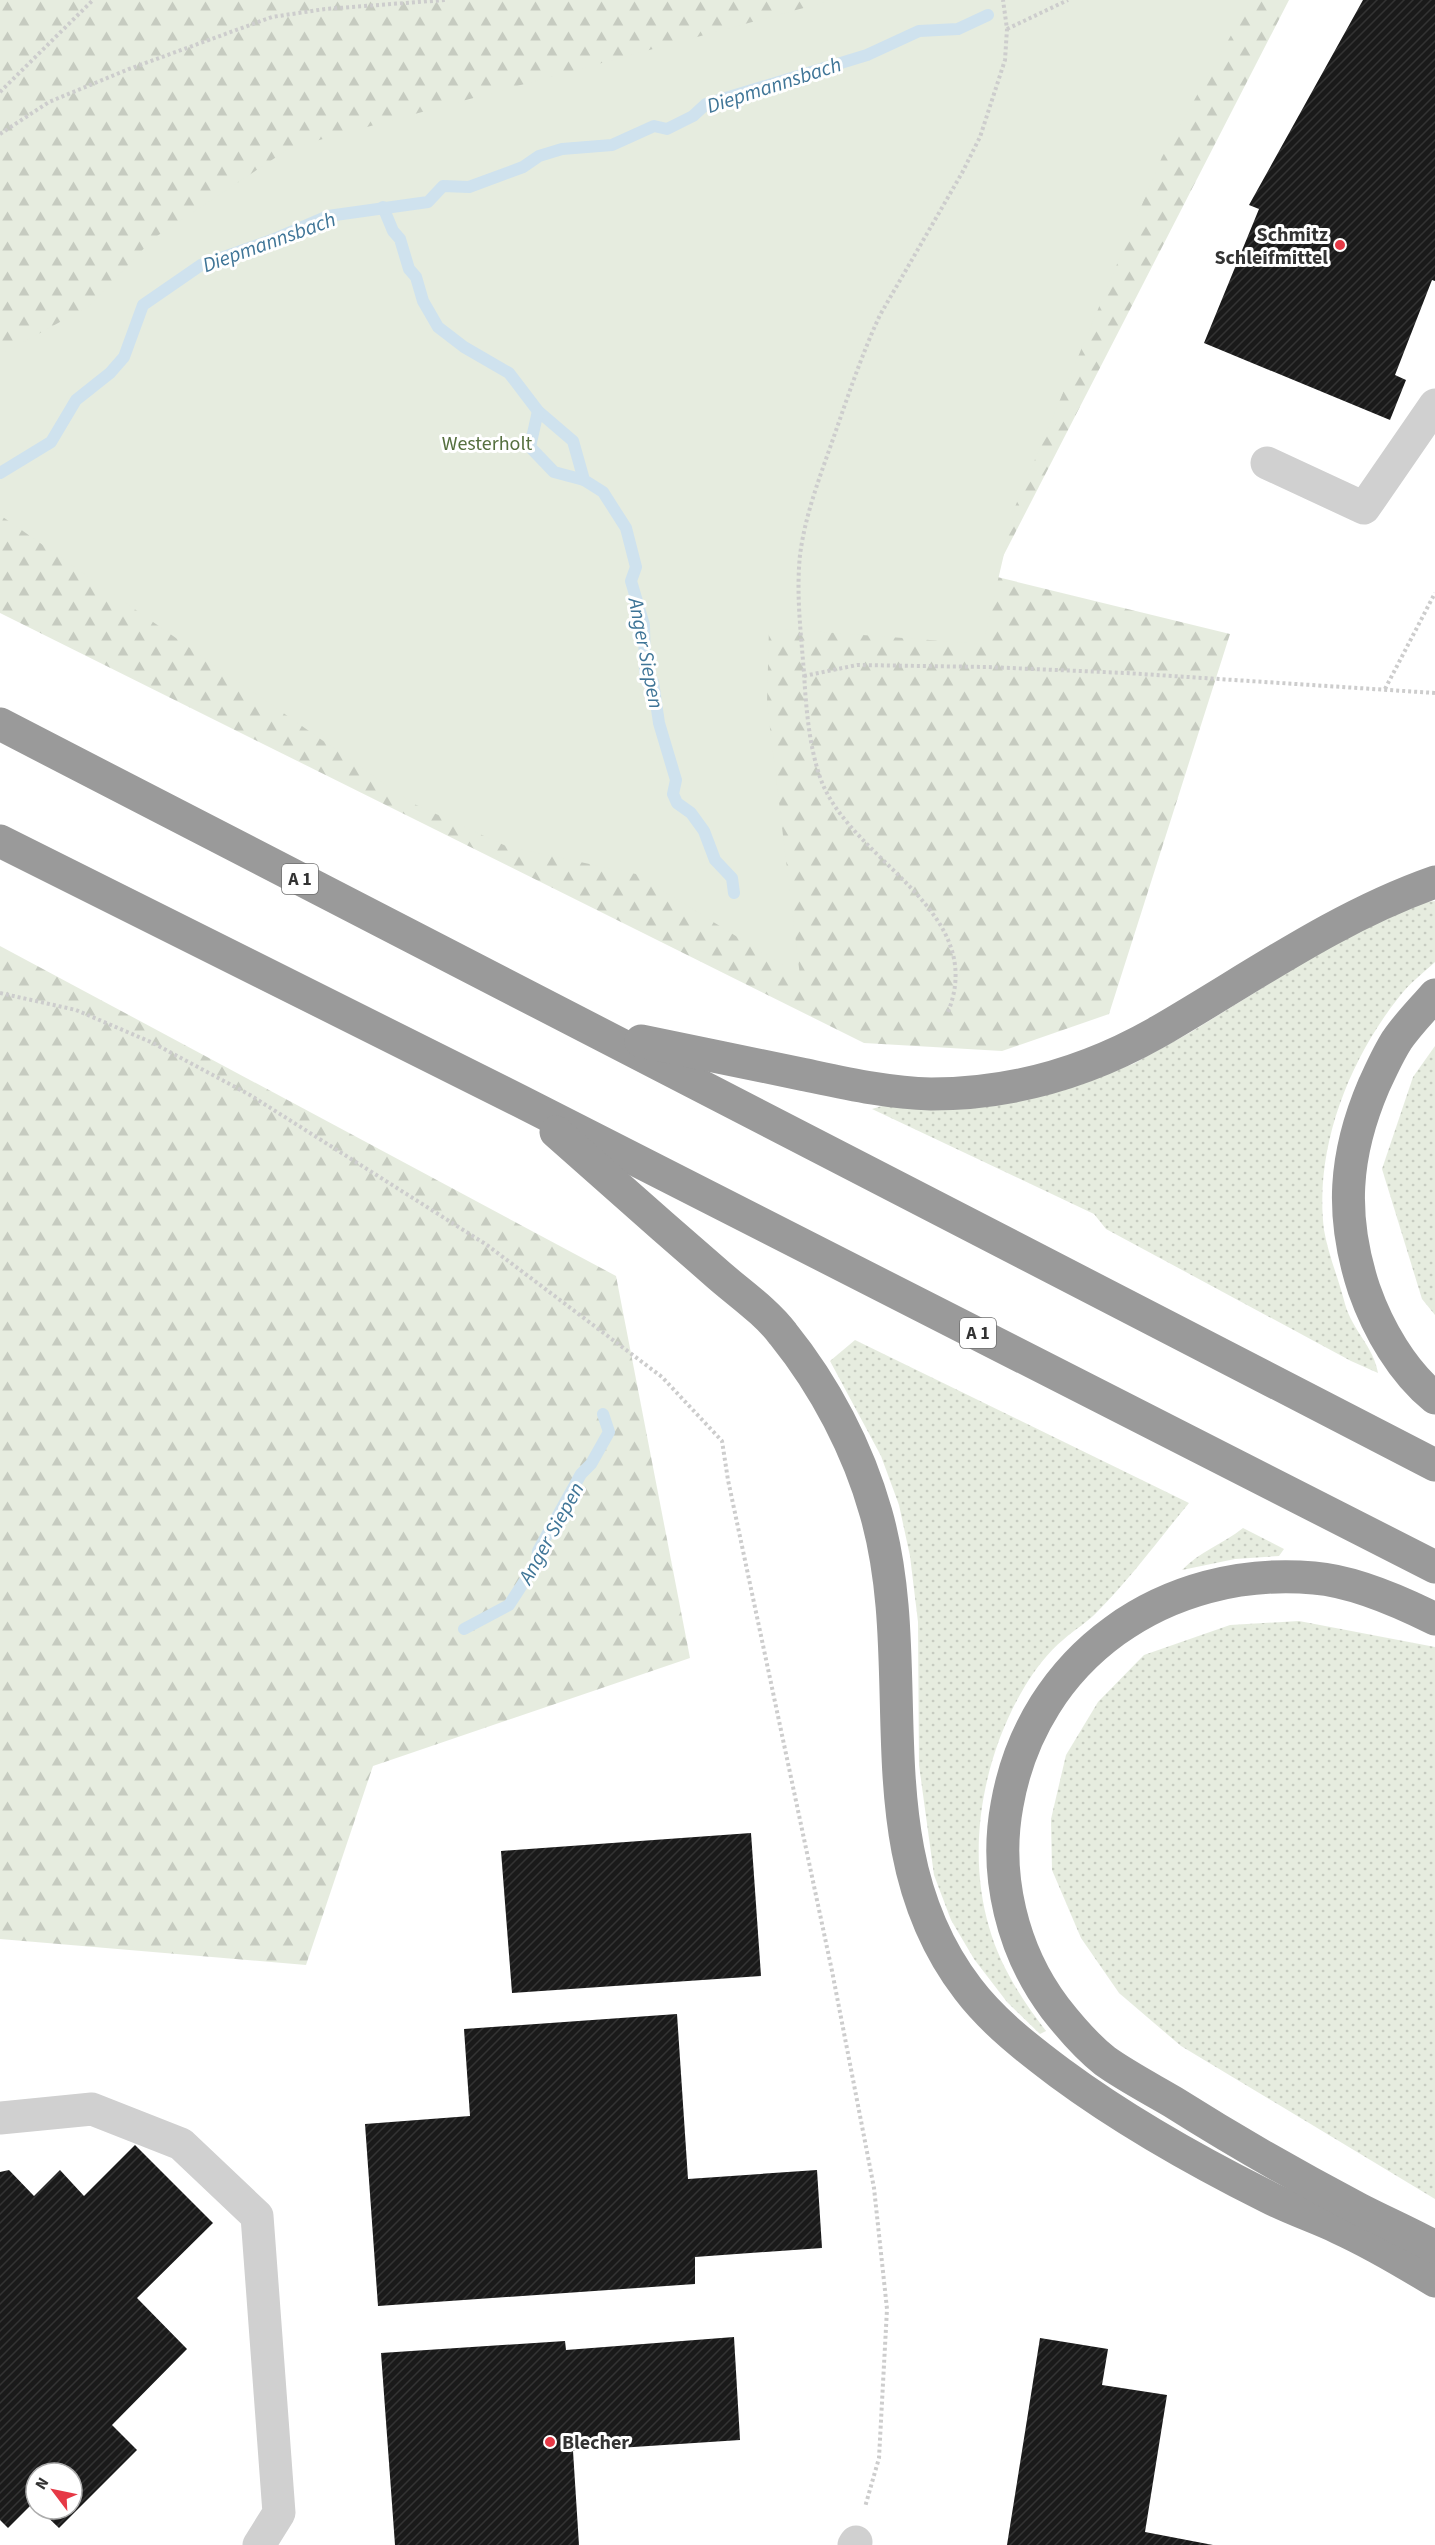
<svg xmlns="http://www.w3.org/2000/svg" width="1435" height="2545" font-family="'Source Sans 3',sans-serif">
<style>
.grass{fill:url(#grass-dots)}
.forest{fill:url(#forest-firs)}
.park{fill:#e6ecdf}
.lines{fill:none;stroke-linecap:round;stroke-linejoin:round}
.stream{stroke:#cfe2ee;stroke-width:12}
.building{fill:url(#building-hatch)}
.path{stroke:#cdcdcd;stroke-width:4;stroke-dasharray:3 3;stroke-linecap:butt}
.minor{stroke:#d0d0d0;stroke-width:33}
.highway{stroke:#9a9a9a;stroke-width:33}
.poi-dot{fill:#e63946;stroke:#fff;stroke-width:2}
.labels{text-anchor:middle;stroke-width:6;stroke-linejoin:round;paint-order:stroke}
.shield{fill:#fff;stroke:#707070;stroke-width:1.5}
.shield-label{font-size:18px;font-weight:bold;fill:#333}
.poi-label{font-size:20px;font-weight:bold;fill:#333;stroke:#fff;text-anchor:end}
.park-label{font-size:20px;fill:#56703f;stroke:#fff}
.water-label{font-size:21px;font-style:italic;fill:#3f7597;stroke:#fff}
</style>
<defs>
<pattern id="grass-dots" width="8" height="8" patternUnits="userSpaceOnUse" patternTransform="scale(1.5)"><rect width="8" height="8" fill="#e6ecdf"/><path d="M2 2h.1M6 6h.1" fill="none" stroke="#c6cbc0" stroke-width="1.8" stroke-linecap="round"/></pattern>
<pattern id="forest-firs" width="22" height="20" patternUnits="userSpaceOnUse" patternTransform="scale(1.5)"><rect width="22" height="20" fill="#e6ecdf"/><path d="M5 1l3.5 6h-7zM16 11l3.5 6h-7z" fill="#c6cbc0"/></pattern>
<pattern id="building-hatch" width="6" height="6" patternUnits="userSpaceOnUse" patternTransform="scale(1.5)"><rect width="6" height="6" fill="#1a1a1a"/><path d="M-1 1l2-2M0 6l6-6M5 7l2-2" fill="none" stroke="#333"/></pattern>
</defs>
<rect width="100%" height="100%" fill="#fff"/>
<!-- grass -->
<g class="grass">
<path d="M1435,901v61c-12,11 -26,22 -36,35 -50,63 -85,151 -75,233 4,24 15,50 21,74 7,26 29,43 33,69l-27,-12 -245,-132 -12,-15 -222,-105 10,-3 179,-16 72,-26 58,-32 144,-89 84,-40z"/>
<path d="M1435,1046v269l-13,-16 -40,-130 31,-92z"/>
<path d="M855,1340l334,163c-30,36 -58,75 -91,108 -10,11 -24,19 -35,29 -14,11 -29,31 -38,46 -42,70 -59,162 -36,241 11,39 33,73 57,104l-6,3 -33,-32 -33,-43 -23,-39 -17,-45 -15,-110 -1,-143 -8,-66 -11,-51 -18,-49 -51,-95z"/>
<path d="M1243,1528l41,21 -5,7 -44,3 -53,11c17,-18 41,-26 61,-42z"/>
<path d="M1299,1621l136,26v552l-254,-153 -62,-53 -38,-55 -29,-68 -1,-51 15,-64 32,-53 46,-47 86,-30z"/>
</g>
<!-- forest -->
<g class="forest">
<path d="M0,0h1289l-296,576 237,58 -121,380 -107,37 -138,-8 -864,-430z"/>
<path d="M0,946l616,330 74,382 -317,108 -67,199 -306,-26z"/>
</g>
<!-- park -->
<path class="park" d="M833,0h418l-89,157 -147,350 -32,137 -214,-16 -2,75 33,273 -164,-102 -130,-28 -94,-43 -412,-288v-160l89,-49 65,-68 136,-90z"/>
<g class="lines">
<!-- stream -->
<g class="stream">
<path d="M383,207l10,24 7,8 9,30 7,8 7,24 15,26 26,20 45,26 29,38 35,30 11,39 19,12 23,36 10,39 -5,14 13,44 1,47 8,10 6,41 17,57 -3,14 4,9 14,10 13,18 11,29 17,18 2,15"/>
<path d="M538,411l-8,36 24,25 30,8"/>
<path d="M0,473l51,-31 25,-42 34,-27 14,-16 19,-52 58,-40 71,-25 56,-24 100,-14 15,-16 26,1 54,-20 16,-11 23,-7 50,-4 42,-19 13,3 26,-13 13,-12 161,-49 52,-24 39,-2 30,-14"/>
<path d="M464,1629l45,-24 28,-43 1,-11 43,-77 10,-10 18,-32 -6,-18"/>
</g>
</g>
<!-- building -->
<g class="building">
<path d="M1363,0h72v281l-3,-1 -37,95 11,5 -16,40 -186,-77 55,-134 -10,-4z"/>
<path d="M751,1833l10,143 -249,17 -11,-142z"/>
<path d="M677,2014l11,165 129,-9 5,78 -127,9v27l-317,22 -13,-182 105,-8 -6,-87z"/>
<path d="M135,2145l78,78 -76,75 50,51 -75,76 25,25 -78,78 -20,-19h33v-36h-36v33l-3,-3 -25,25 -8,-8v-348l9,-2 25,26 26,-26 24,26z"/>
<path d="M734,2337l6,103 -167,11 6,94h-184l-14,-192 184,-12 1,9z"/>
<path d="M1040,2338l68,11 -6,36 65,10 -22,137 68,13h-206z"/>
</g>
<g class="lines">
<!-- path -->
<g class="path">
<path d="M1007,29l61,-29"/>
<path d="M0,92l93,-92"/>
<path d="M0,134l49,-32 80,-33 143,-52 53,-8 120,-9"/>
<path d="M804,676l53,-11 130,2 139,6 309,20"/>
<path d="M1385,689l50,-96"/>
<path d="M0,993l76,17 77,33 97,52 237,150 175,132 60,64 6,39 104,491 42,217 13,121 -8,149 -14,49"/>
<path d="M948,1012c41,-102 -96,-150 -127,-232 -12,-33 -15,-73 -17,-107 -3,-39 -8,-79 -4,-118 5,-39 19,-76 32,-113 15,-43 29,-86 48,-127l82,-142 18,-36 25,-77 2,-31 -4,-29"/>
</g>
<!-- minor -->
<g class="minor">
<path d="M1267,463l97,45 71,-103"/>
<path d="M0,2118l92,-9 89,35 76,72 22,297 -20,32"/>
<path d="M854,2545l2,-3"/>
</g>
<!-- highway -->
<g class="highway">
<path d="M0,724l1435,741"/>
<path d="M0,841l520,260 915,466"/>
<path d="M1435,995c-13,15 -27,29 -38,45 -9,14 -16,30 -23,45 -30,70 -34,131 -10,204 14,40 38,82 71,109"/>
<path d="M641,1041c53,11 107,22 160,33 43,9 86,19 130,20 80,0 156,-22 225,-61 92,-53 179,-116 279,-151"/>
<path d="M556,1132c52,46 105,93 158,139 22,20 51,39 69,63 42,52 75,115 93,179 45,158 -17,334 92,476 25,33 60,60 92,84 65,48 136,88 208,124 23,12 48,20 71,31 33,15 65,34 96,53"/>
<path d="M1435,1619c-34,-17 -83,-38 -121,-41 -148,-13 -281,78 -307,227 -13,70 5,146 48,203 14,18 31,38 50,53 21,15 46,28 68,41 60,38 123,74 186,107 25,13 51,24 76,38"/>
</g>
</g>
<!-- markers -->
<g class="poi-dot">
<circle cx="1340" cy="245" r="6"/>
<circle cx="550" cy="2442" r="6"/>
</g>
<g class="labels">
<!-- shield labels -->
<g class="shield">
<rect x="282" y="864" width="36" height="30" rx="4.5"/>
<rect x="960" y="1318" width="36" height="30" rx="4.5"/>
</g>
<g class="shield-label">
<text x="300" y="885">A 1</text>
<text x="978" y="1339">A 1</text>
</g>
<!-- poi labels -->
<g class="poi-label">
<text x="1328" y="241">Schmitz<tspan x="1328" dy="23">Schleifmittel</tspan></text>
<text x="562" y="2449" text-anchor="start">Blecher</text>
</g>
<!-- park labels -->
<g class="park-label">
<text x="487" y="450">Westerholt</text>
</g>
<!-- water labels -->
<g class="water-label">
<text transform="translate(774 85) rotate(-18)" y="7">Diepmannsbach</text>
<text transform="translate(269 242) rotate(-20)" y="7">Diepmannsbach</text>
<text transform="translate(646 653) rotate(79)" y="7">Anger Siepen</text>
<text transform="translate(551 1533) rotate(-61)" y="7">Anger Siepen</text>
</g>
</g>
<!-- north arrow -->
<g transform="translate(54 2491) rotate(302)"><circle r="28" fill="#ffffff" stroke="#adadad" stroke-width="1.5"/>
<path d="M0-4.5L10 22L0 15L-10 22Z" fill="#e63946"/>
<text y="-9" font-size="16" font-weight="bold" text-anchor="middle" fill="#333333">N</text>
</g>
</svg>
